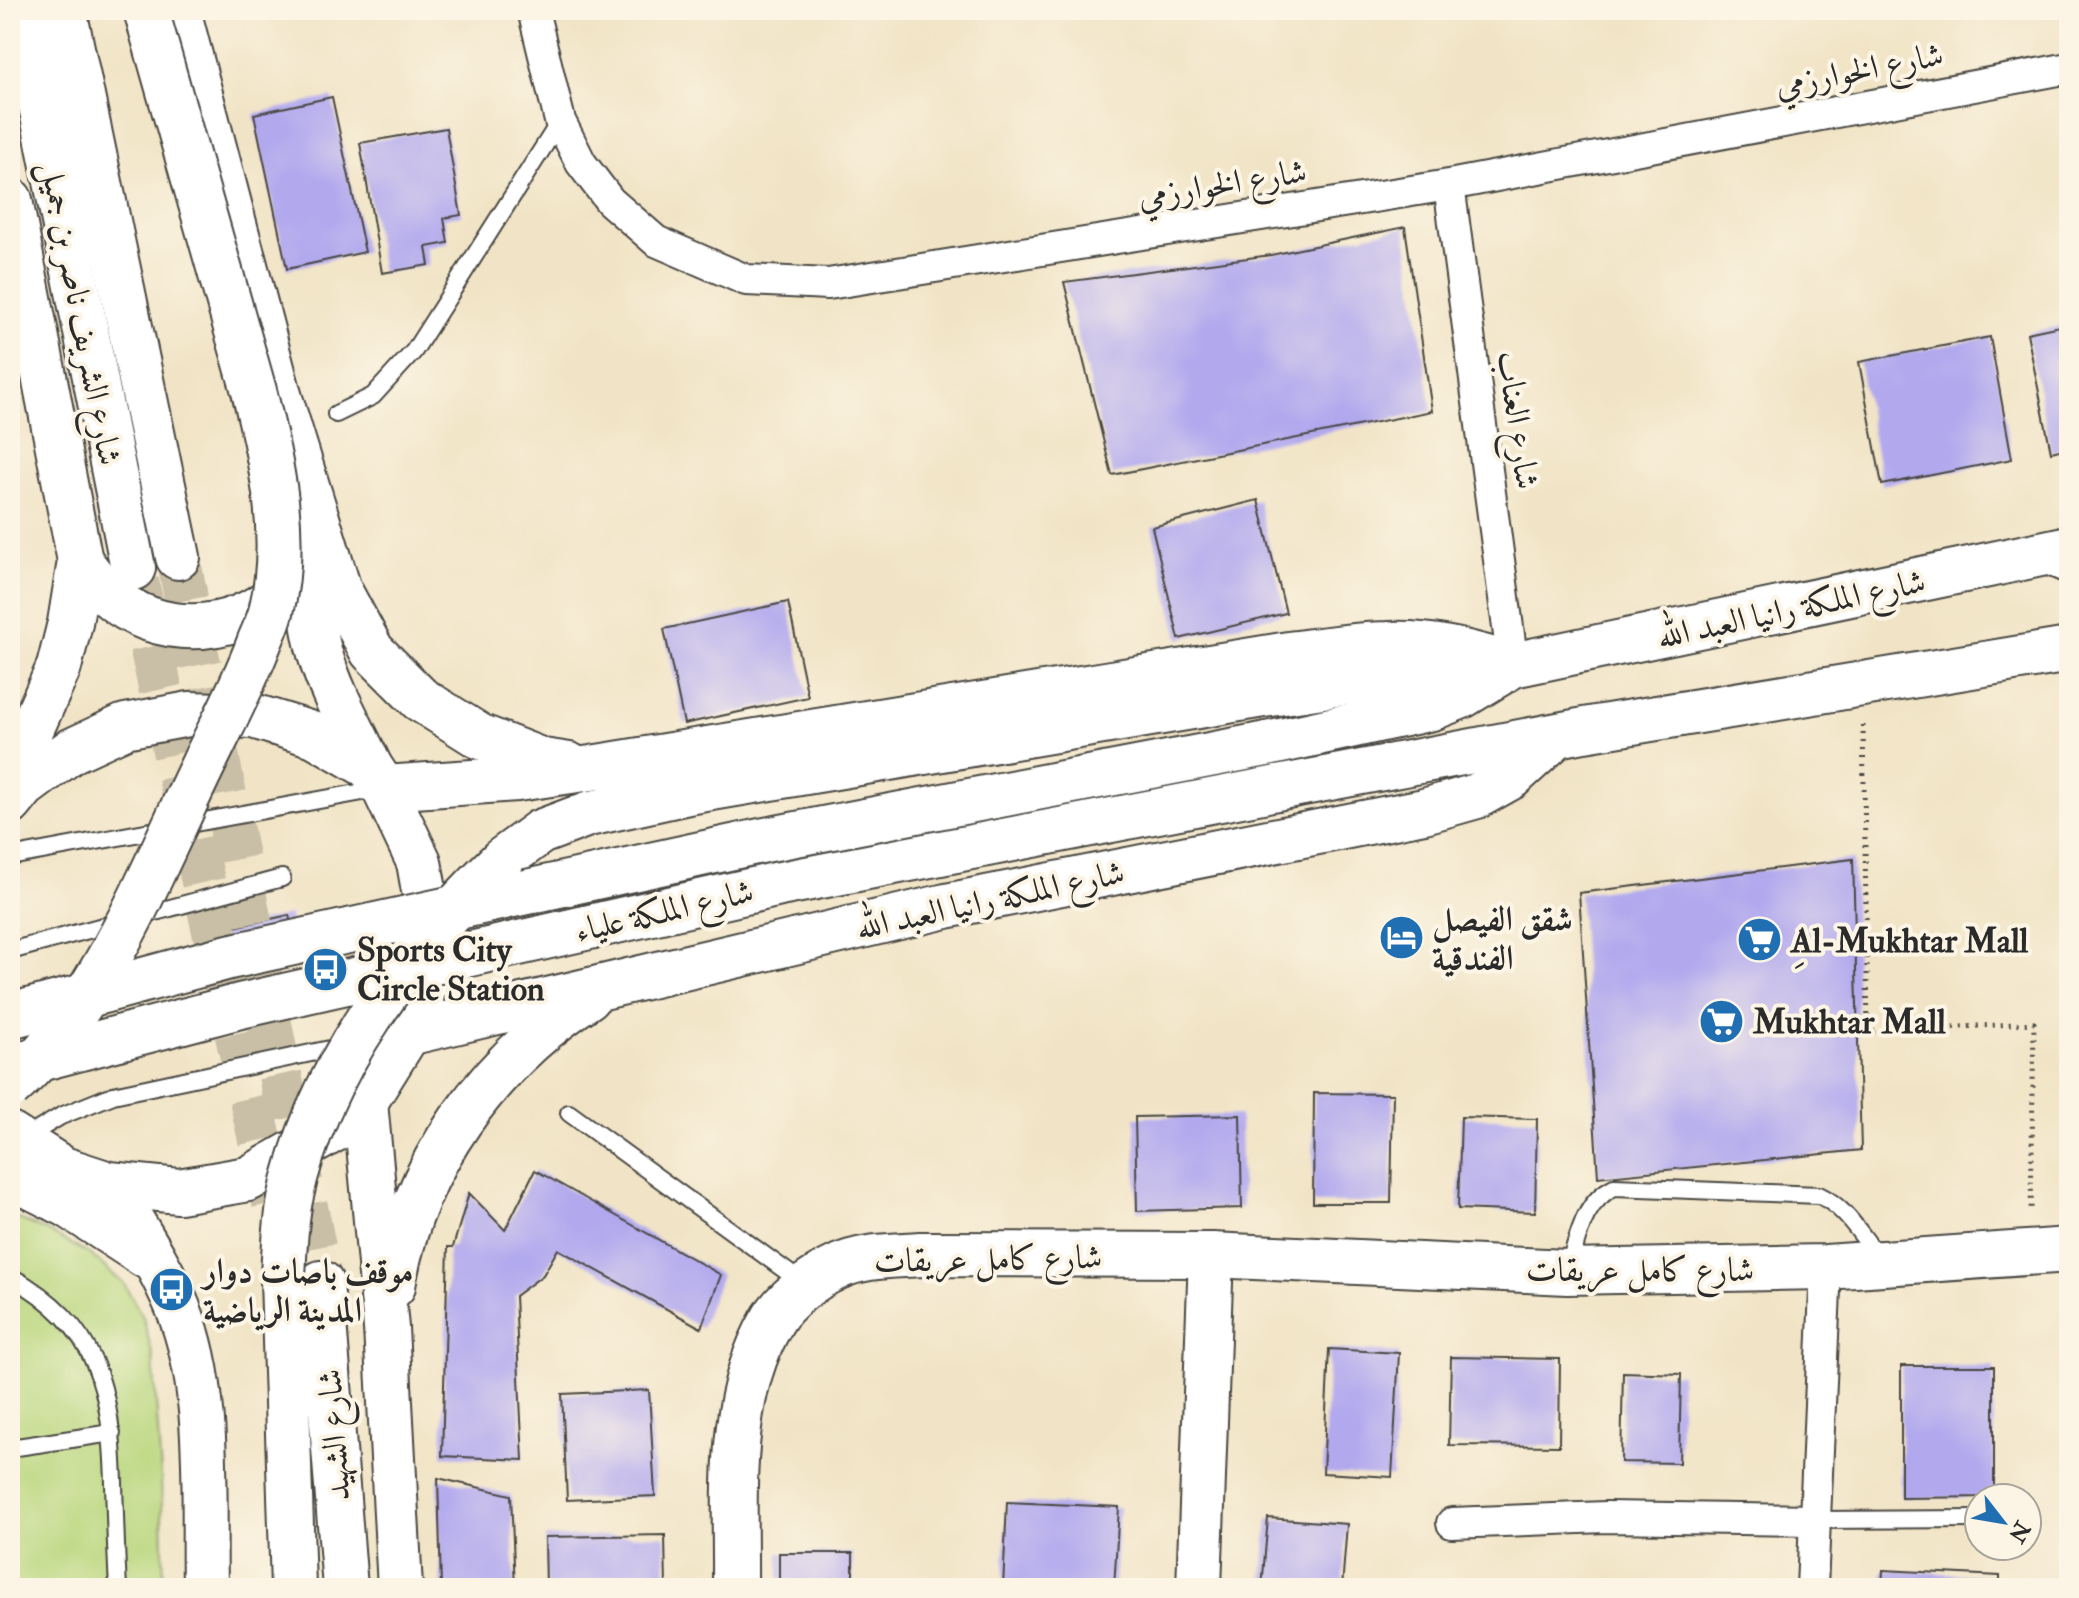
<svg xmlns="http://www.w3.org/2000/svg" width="2079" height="1598" font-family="'IM FELL Double Pica',Amiri,serif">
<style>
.green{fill:#b9d77e;stroke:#728154;stroke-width:2}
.building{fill:#b1a8ee}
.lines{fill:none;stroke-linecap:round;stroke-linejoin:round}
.highway-tunnel{stroke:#c9bfa7;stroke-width:44;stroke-dasharray:44 22;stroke-linecap:butt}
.lane-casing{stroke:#494742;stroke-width:20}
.street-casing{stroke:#494742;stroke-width:34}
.secondary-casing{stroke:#494742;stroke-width:48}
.primary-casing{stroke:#494742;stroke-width:48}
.highway-casing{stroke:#494742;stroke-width:48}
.path{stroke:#494742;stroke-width:5;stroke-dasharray:2 6;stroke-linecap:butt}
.lane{stroke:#fff;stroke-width:16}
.street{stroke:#fff;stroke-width:30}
.secondary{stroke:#fff;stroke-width:44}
.primary{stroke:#fff;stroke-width:44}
.highway{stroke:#fff;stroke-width:44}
.primary-bridge-casing{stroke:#494742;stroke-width:48;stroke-linecap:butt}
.highway-bridge-casing{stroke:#494742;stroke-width:48;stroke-linecap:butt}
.primary-bridge{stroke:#fff;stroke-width:44}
.highway-bridge{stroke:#fff;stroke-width:44}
.labels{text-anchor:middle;stroke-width:8;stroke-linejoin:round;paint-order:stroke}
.street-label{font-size:34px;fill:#2b2b2b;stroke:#fcf5e5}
.poi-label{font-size:34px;font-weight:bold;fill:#2b2b2b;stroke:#fcf5e5;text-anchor:start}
</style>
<rect width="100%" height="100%" fill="#fcf5e5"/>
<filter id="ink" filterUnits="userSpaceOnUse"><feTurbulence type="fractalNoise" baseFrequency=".0125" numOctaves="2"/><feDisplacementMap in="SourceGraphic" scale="16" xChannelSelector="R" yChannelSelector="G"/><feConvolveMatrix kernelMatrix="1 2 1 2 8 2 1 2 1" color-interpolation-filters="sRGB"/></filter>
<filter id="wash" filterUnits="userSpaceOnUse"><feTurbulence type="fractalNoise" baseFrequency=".006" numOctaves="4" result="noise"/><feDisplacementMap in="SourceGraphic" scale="32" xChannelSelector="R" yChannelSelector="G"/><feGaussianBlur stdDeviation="1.8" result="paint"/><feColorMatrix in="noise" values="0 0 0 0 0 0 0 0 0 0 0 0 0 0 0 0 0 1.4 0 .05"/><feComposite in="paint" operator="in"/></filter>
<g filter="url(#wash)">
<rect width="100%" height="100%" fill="#f1e4c6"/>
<!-- green -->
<path class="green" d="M10,1215l41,18 40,22 33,29 19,33 10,40 8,118 3,113h-154z"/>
<g id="blocks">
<!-- building -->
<g class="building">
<path d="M332,97l33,155 -78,17 -33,-155z"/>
<path d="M446,128l15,87 -17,3 4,25 -22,4 3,18 -47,8 -22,-130z"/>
<path d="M1405,227l27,184 -320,64 -48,-193 207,-27z"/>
<path d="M2069,324v124l-18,4 -24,-119z"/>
<path d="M1990,337l22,122 -130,26 -23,-123z"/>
<path d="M1258,500l28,113 -107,26 -27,-112z"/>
<path d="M788,602l20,95 -124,27 -20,-95z"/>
<path d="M1853,859l8,291 -263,27 -19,-284z"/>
<path d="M289,915l8,37 -68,14 -8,-36z"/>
<path d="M1314,1093l79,1 -2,109h-78z"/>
<path d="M1240,1115l2,93 -105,3 -2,-94z"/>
<path d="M1461,1117l76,2 -2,93 -77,-3z"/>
<path d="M535,1170l186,105 -20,53 -143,-79 -15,26 -28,21 8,164 -81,-4 6,-209h5l16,-54 36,37z"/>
<path d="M1329,1349l70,4 -7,124 -69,-4z"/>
<path d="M1451,1357l109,2 -1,87 -110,-1z"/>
<path d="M1901,1366h93v131l-93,1z"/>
<path d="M1623,1372l58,2 -2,89 -58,-1z"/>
<path d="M649,1390l6,106 -88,4 -5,-106z"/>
<path d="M438,1478l73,17 4,93h-74z"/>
<path d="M1007,1502l112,5 -5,81h-111z"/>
<path d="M1268,1518l79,6 -5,64h-80z"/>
<path d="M665,1535l1,53h-120l-1,-51z"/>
<rect x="779" y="1553" width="74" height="35"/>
<path d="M1883,1570l117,6v12h-118z"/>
</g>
</g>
</g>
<g filter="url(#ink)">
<use href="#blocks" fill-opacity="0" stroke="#494742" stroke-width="2"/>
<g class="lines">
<!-- highway-tunnel -->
<g class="highway-tunnel">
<path d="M178,557l143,726"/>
<path d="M137,582l137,621"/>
</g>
<defs>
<g id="lane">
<path d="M336,414l37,-18 41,-45 146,-230"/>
<path d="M2041,564l28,12"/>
<path d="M10,857l369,-68"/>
<path d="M10,951l272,-73"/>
<path d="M569,1113l235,171"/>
<path d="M23,1139l38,-23 52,-21 231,-49"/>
<path d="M1568,1269c10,-30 14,-66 46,-82l205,8c28,13 42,41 61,64"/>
<path d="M10,1276c89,50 101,112 104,207 1,35 2,70 4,105"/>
<path d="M10,1448l102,-15"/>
<path d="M1814,1520l165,-1"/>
</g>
<g id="street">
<path d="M533,10l27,111 21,42 29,38 46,40 90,39 82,4 621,-99 620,-117"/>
<path d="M1449,185l64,480"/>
<path d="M1452,1523l154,-6 208,3"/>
<path d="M1812,1588l14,-321"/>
</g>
<g id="secondary">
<path d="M178,10l101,385 60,195 33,61 48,48 59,37 64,25 26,4"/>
<path d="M10,200l70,361 -10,62 -11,44 -49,110"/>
<path d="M302,538c7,38 7,78 18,116 11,39 33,76 50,113"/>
<path d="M80,561c14,19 27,36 48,48 53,32 130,19 165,-34"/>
<path d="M384,788l133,-9 74,-11 698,-114c33,-4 67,-10 99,-10 43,-2 83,9 123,21"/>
<path d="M10,803l14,-17 47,-35 54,-25 64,-12 64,2 62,19 55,32 14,21 35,74 14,80 -13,62 -12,29 -43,69 -28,26 -89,51 -69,12 -70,-7 -46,-15 -53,-34"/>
<path d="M408,1033l538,-127 478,-95 53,-15 34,-19 44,-40"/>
<path d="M365,1102l21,226 14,260"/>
<path d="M10,1176l58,29 78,51"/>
<path d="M109,1184c24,40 51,80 69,124 34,84 25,190 27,280"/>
<path d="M393,1286c19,-120 95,-223 195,-289"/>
<path d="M735,1588c1,-88 -9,-186 36,-265 11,-22 43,-45 65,-55 25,-13 57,-12 84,-14l291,1 356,17 259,-5 243,-17"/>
<path d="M1199,1588l12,-333"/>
</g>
<g id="primary">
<path d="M1267,744l165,-36 30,-12 51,-31 556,-117"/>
<path d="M1277,788l307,-58 485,-80"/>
</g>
<g id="highway">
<path d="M22,10l111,558"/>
<path d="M64,10l114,547"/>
<path d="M502,860l38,-28 48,-18 100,-22 569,-96 91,-14 165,-17"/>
<path d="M283,1279l10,309"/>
<path d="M321,1283l24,305"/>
</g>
</defs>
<!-- lane casing -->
<use href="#lane" class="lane-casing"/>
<!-- street casing -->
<use href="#street" class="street-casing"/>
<!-- secondary casing -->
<use href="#secondary" class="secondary-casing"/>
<!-- primary casing -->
<use href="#primary" class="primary-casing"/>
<!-- highway casing -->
<use href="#highway" class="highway-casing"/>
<!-- path -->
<path class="path" d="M1863,725l5,307 166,-9 -3,189"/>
<!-- lane -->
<use href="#lane" class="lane"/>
<!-- street -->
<use href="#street" class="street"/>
<!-- secondary -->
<use href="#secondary" class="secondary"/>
<!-- primary -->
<use href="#primary" class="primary"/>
<!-- highway -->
<use href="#highway" class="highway"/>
<defs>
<g id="primary-bridge">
<path d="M10,1016l219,-59 536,-117 502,-96"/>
<path d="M16,1065l224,-59 540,-122 497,-96"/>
</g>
<g id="highway-bridge">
<path d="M10,1087c90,-79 140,-213 192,-320 19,-40 40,-79 56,-121 4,-11 10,-22 13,-34 18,-73 1,-149 -17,-221l-108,-381"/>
<path d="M283,1279c1,-26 2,-53 7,-79 26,-130 119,-250 212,-340"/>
</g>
</defs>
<!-- primary-bridge casing -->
<use href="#primary-bridge" class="primary-bridge-casing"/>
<!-- highway-bridge casing -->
<use href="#highway-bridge" class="highway-bridge-casing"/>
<!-- primary-bridge -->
<use href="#primary-bridge" class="primary-bridge"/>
<!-- highway-bridge -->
<use href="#highway-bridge" class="highway-bridge"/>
</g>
</g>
<!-- icons -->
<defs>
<symbol id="hotel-disc" viewBox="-11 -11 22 22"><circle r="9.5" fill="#1f6fb2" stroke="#fcf5e5"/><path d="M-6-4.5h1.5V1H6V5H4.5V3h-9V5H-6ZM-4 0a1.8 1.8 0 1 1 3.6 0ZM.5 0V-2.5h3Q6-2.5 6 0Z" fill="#fff"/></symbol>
<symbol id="supermarket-disc" viewBox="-11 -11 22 22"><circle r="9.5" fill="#1f6fb2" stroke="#fcf5e5"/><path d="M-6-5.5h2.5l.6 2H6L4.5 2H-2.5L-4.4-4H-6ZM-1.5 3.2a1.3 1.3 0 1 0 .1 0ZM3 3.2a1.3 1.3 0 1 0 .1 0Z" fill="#fff"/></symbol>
<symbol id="bus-disc" viewBox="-11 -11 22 22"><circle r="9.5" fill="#1f6fb2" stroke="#fcf5e5"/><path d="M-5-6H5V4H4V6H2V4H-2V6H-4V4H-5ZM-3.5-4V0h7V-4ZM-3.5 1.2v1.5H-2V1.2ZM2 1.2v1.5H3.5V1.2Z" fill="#fff"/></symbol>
</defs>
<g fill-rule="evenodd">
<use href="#hotel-disc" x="1376" y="912" width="51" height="51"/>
<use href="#supermarket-disc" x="1734" y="914" width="51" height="51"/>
<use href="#bus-disc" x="300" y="944" width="51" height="51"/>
<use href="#supermarket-disc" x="1696" y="996" width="51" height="51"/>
<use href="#bus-disc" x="146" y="1264" width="51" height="51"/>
</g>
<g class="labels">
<!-- street labels -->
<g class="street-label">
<text transform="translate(1859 69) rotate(-11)" y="12">شارع الخوارزمي</text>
<text transform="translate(1222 183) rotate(-9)" y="12">شارع الخوارزمي</text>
<text transform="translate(82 313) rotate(79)" y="12">شارع الشريف ناصر بن جميل</text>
<text transform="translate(1519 420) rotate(82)" y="12">شارع العناب</text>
<text transform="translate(1791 608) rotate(-12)" y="12">شارع الملكة رانيا العبد الله</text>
<text transform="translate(990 899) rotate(-12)" y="12">شارع الملكة رانيا العبد الله</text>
<text transform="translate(664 910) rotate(-13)" y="12">شارع الملكة علياء</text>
<text transform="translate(988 1258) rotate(-1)" y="12">شارع كامل عريقات</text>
<text x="1640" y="1281">شارع كامل عريقات</text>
<text transform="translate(333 1435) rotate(-94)" y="12">شارع الشهيد</text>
</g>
<!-- poi labels -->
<g class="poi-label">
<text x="1432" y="930">شقق الفيصل<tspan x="1432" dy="39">الفندقية</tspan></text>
<text x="1791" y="952">ِAl-Mukhtar Mall</text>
<text x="357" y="961">Sports City<tspan x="357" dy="39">Circle Station</tspan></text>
<text x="1753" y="1033">Mukhtar Mall</text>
<text x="203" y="1282">موقف باصات دوار<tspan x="203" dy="39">المدينة الرياضية</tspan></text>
</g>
</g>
<!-- margin -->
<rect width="2079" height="1598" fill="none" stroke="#fcf5e5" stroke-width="40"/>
<!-- north arrow -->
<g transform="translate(2003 1522) rotate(121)"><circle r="38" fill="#fcf5e5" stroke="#a8a49b" stroke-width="2"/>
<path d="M0-6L14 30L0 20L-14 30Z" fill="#1f6fb2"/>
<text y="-12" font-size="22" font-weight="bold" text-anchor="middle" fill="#2b2b2b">N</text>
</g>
</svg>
